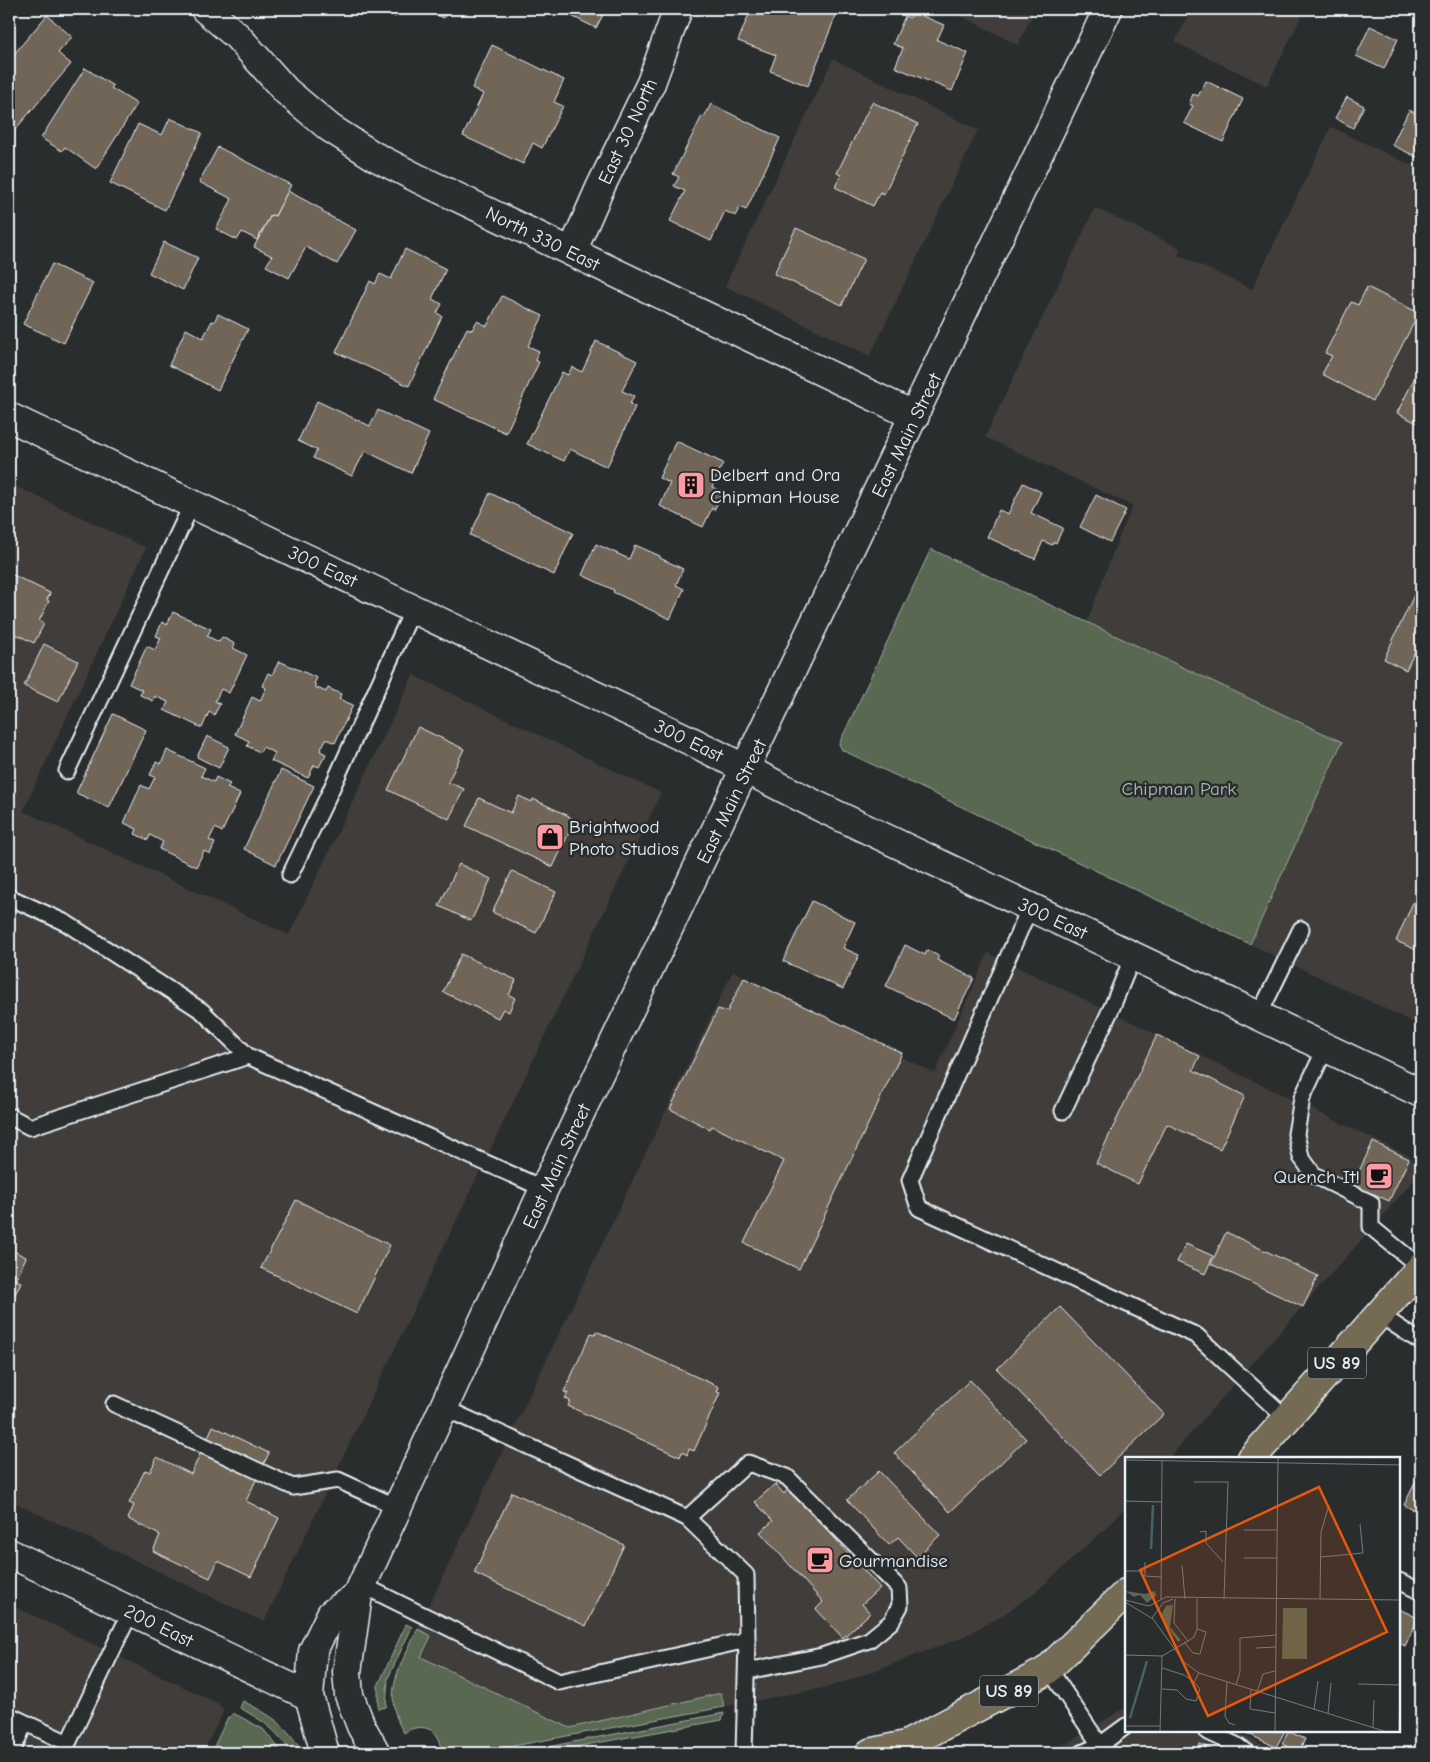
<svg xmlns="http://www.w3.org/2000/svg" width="1430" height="1762" font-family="'Comic Neue',sans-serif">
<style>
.built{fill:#3f3e3a}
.green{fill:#596851;stroke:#a0aca4}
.building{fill:#706557;stroke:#e8f1f8}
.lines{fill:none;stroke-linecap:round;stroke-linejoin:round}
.lane-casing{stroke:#e8f1f8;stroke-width:19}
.street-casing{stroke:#e8f1f8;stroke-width:31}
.secondary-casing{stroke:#e8f1f8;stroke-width:31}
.primary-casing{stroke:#e8f1f8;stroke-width:31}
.lane{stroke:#2a2d2e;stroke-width:15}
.street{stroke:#2a2d2e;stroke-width:28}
.secondary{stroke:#2a2d2e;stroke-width:28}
.primary{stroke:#746b52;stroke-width:28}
.labels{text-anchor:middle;stroke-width:5;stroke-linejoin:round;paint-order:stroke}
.shield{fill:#2a2d2e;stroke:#afb6bb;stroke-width:1}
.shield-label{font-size:18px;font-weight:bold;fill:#e8f1f8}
.street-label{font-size:19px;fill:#e8f1f8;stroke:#2a2d2e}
.poi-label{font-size:19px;fill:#e8f1f8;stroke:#2a2d2e;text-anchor:start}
.park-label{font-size:19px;fill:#afbab5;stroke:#2a2d2e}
.inset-river{fill:none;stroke:#466368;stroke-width:2.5}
.inset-road{fill:none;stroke:#767b7f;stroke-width:1}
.view{fill:#e8590c;fill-opacity:0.15;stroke:#e8590c;stroke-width:2.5}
.inset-edge{fill:none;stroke:#e8f1f8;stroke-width:2.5}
</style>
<rect width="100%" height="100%" fill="#2a2d2e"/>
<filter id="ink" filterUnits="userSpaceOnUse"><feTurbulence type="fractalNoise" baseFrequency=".02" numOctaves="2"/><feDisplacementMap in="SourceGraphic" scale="10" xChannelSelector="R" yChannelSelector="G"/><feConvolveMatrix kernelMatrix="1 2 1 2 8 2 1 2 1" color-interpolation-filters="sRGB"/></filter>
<g filter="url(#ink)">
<!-- built -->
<g class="built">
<path d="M948,9h87l-17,36z"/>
<path d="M1191,9h114l-38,77 -92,-44z"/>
<path d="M833,59l145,71 -108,226 -145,-70z"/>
<path d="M1331,127l90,43v856l-171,-82 92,-202 -255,-120 29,-78 17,-38 -148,-69 110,-229 85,40 -2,7 74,34z"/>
<path d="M9,483l137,65 -123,263 266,124 124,-260 248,118 -397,829 -255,-122z"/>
<path d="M988,953l421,203 7,8 -1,15 -246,279h-43v49l-23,24 -65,59 -38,27 -39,21 -114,43 -19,6 -303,57 -130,-68 338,-705 170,82 -2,4 34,16z"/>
<path d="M9,1604l210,100 4,5v3l-20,41h-194z"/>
<path d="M1126,1707v24h107l41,19 13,3h-239l20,-10z"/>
</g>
<!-- green -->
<g class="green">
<path d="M931,549l411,193 -92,202 -408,-194 -3,-6z"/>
<path d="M406,1624l6,3 -24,51 -2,29 -8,2v-23z"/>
<path d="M418,1629l13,7 -10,21 149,71 151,-35 3,14 -249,46h-34c3,-22 -19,-33 -37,-20 -24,-39 -3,-69 14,-104z"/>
<path d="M243,1701c29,15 43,23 60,52h-11c-17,-24 -27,-31 -52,-45z"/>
<path d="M724,1713l-2,7 -180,33h-26z"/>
<path d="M232,1714h3l28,15 20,24h-72l16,-34z"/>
</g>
<!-- building -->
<g class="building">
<path d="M377,9h22l-3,8z"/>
<path d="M422,9h26l-4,9z"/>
<path d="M557,9h49l-10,19z"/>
<path d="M751,9h83l4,1 -30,76 -38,-15 6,-16 -38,-14z"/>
<path d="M913,12l31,13 -7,15 31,13 -16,38 -57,-24 8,-19 -10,-4 12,-28 5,2z"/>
<path d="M47,15l25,22 -14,16 13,11 -57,67 -5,-5v-66z"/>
<path d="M1370,26l28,13 -14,30 -28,-13z"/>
<path d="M492,45l72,35 -10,22 9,4 -21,42 -9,-5 -10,21 -60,-28 20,-42 -11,-6z"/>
<path d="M85,68l28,18 -2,2 26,16 -41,65 -31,-22 -3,4 -21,-13z"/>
<path d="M1206,81l37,18 -20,43 -39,-19 9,-17 -4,-2 4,-10 5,2z"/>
<path d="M1347,97l17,9 -11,22 -18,-10z"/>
<path d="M872,102l46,22 -34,70 -4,-2 -7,14 -38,-19 6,-12 -4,-2z"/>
<path d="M711,104l69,34 -34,72 -6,-3 -5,9 -10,-5 -14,30 -41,-20 15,-30 -11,-5 5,-9 -6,-3 29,-58 2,1z"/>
<path d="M1409,110l12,6v43l-29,-14z"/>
<path d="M170,118l32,15 -37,77 -55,-27 28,-59 24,11z"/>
<path d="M218,147l73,38 -16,31 -4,-1 -14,25 -15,-8 -5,8 -21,-11 16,-30 -33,-17z"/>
<path d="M288,191l35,19 -1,2 34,18 -19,34 -31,-17 -17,31 -23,-12 6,-10 -18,-9 17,-32 4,1z"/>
<path d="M796,228l68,31 -22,46 -68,-31z"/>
<path d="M164,242l34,16 -15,32 -34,-17z"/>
<path d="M405,249l41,20 -14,30 10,5 -5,9 5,3 -33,70 -73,-34 34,-71 5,3 5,-10 11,5z"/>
<path d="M52,264l41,19 -29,60 -41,-19z"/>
<path d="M1367,287l52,26 -46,88 -51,-27 10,-18 -7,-3 26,-51 7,3z"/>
<path d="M502,296l41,20 -15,30 11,5 -4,9 4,2 -33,71 -73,-34 34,-71 5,2 5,-9 10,5z"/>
<path d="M218,314l30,15 -30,61 -49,-25 17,-36 17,9 9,-17 2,1z"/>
<path d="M596,341l41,20 -15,30 12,5 -4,8 5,3 -28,60 -37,-18 -6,12 -37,-17 35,-72 6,3 4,-8 10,5z"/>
<path d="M1421,365v60l-24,-12z"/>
<path d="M317,401l53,25 8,-16 51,24 -18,39 -46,-22 -13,25 -39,-18 4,-8 -19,-9z"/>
<path d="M676,441l47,22 -11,24 11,5 -9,18 -2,-2 -9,19 -43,-21 10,-23 -11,-5z"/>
<path d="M1023,483l18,9 -10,21 32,15 -7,15 -2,-1 -2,3 -9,-4 -8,18 -48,-22 12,-27 9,4z"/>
<path d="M490,493l83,40 -19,42 -84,-40z"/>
<path d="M1096,495l30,15 -16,32 -30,-15z"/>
<path d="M596,544l33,15 6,-14 25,11v2l23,11 -7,16 8,4 -14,30 -57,-27 1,-2 -32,-15z"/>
<path d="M9,573l41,20 -3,7 2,1 -10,20 5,3 -10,19 -18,-9 -4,9 -3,-1z"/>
<path d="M1415,593l6,3v43l-15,31 -22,-11z"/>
<path d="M173,612l38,17 -4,7 12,6 3,-5 13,7 -2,4 14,7 -18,38 -8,-4 -6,12 5,3 -6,11 -5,-3 -7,16 -38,-18 4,-8 -13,-6 -2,5 -13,-6 2,-5 -13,-6 18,-38 8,4 6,-12 -5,-2 6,-14 5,3z"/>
<path d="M44,644l34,17 -20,41 -34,-16z"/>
<path d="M279,661l38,17 -3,6 2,1 -1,2 11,5 2,-4 13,6 -2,5 14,6 -18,38 -9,-4 -6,12 6,3 -7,13 -5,-2 -6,13 -37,-17 4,-8 -12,-6 -3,5 -13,-6 2,-5 -14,-7 17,-37 8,4 6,-13 -4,-2 6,-13 4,2z"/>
<path d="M113,714l33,16 -37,78 -33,-15z"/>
<path d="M418,727l46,22 -16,33 16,7 -15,30 -61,-29z"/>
<path d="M207,736l22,11 -10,21 -22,-11z"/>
<path d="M167,750l38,18 -4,8 13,6 2,-5 14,7 -3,4 13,6 -18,38 -7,-4 -6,12 6,3 -5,11 -6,-3 -8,16 -37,-18 4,-7 -13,-7 -2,5 -13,-6 2,-5 -13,-6 17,-38 8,4 6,-12 -5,-2 6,-13 5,2z"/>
<path d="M281,770l33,16 -38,79 -32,-16z"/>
<path d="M519,796l13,6 1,-3 36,17v1l6,3 -22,47 -87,-41 13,-28 32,15z"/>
<path d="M459,864l32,15 -20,42 -32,-15z"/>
<path d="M512,871l44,21 -20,41 -44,-21z"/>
<path d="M1421,884v68l-25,-11z"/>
<path d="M812,901l43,21 -12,26 16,7 -16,34 -60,-28z"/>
<path d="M905,945l20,10 2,-5 12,6 -2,4 37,18 -20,41 -68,-33z"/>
<path d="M461,954l55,26 -7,15 6,3 -6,14 -6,-3 -5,9 -55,-26z"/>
<path d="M744,978l158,75 -103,216 -55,-26 40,-82 -72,-35 -2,3 -40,-20 48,-100 9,3z"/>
<path d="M1157,1035l43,21 -7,14 52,26 -25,53 -53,-25 -29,60 -42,-21z"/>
<path d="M1373,1142l36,17 -20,42 -17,-8 -8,16 -19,-9z"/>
<path d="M296,1200l94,45 -33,69 -96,-46z"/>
<path d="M1226,1232l92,44 -15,31 -92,-43z"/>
<path d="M1186,1244l27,12 -8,18 -28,-12z"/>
<path d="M9,1249l17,8 -10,23 5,2 -10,21 -2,-1z"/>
<path d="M1060,1307l104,107 -64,61 -103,-106z"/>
<path d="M596,1331l123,56 -2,5 3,1 -26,58 -5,-2 -2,6 -5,-3 -2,5 -112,-51 2,-5 -5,-3 3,-5 -4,-1 27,-59 4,1z"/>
<path d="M970,1380l56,59 -76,73 -56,-59z"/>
<path d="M213,1426l56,27 -23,48 33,17 -28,59 -33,-16 -8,17 -57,-27 7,-16 -32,-16 6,-14 -5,-2 16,-33 5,2 7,-15 34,17z"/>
<path d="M879,1471l61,64 -23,22 -19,-20 -9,8 -42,-45z"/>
<path d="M1421,1471v43l-17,-9z"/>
<path d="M775,1484l9,10 5,-6 91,100 -18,16 8,9 -27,25 -27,-29 7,-7 -63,-70 13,-11 -18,-19z"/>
<path d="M512,1492l112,53 -38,81 -112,-53z"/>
<path d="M1399,1609l19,9 -13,28 -6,-3z"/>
<path d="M1245,1731h40l-9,16 -32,-15z"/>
<path d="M1288,1731l17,8 -6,13 -17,-8z"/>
<path d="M1200,1744l19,9h-24z"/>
</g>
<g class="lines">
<defs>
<g id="lane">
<path d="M67,771l125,-267"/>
<path d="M290,875l40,-83 83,-183"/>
<path d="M9,897l57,26 136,88 46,45 296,133"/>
<path d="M1030,907l-120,273 9,28 278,128 90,83"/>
<path d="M1259,1015l42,-86"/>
<path d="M1326,1047l-24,51 -6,36 5,23 13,18 57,28v24l50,41"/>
<path d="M1063,1111l49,-104 21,-51"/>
<path d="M9,1116l21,11 218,-71"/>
<path d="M1380,1315l41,27"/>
<path d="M114,1404l179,83 45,-7 59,27"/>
<path d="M444,1408l243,110 59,57 1,65"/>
<path d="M687,1518l61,-55 39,14 112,111 1,18 -9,16 -22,18 -47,16 -75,15"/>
<path d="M1399,1581l22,11"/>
<path d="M362,1585l197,97 188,-42 -3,113"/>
<path d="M1049,1669l51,76 26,-19"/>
<path d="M9,1715l59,28 63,-132"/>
<path d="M1206,1731l30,14 11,8"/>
<path d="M11,1753l14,-30"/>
<path d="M1082,1753l18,-8"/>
</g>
<g id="street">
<path d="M205,9l32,27 49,55 44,37 44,28 45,23 496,237"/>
<path d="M572,252l28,-64 51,-105 27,-74"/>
<path d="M9,417l682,324 127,65 603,287"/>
<path d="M9,1553l300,143"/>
</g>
<g id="secondary">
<path d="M325,1753l-16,-57 4,-45 18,-37 27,-19"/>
<path d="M376,1753l-15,-27 -12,-31 -2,-23 11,-77 4,-10 182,-396 564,-1180"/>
</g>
<g id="primary">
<path d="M1252,1458l169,-191"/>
<path d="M870,1753l36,-8 140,-74 80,-78"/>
</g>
</defs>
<!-- lane casing -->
<use href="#lane" class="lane-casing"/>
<!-- street casing -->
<use href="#street" class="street-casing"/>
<!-- secondary casing -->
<use href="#secondary" class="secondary-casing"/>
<!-- primary casing -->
<use href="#primary" class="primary-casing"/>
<!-- lane -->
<use href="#lane" class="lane"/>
<!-- street -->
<use href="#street" class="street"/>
<!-- secondary -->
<use href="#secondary" class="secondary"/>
<!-- primary -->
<use href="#primary" class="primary"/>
</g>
</g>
<!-- icons -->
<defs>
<symbol id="building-square" viewBox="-11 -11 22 22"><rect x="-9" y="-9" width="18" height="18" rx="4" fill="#ff9aa2" stroke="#2a2d2e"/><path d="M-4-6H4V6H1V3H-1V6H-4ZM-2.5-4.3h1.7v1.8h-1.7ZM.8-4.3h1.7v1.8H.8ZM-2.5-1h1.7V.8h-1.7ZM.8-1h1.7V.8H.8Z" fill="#111"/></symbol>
<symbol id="shop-square" viewBox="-11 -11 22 22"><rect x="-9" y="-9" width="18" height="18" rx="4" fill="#ff9aa2" stroke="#2a2d2e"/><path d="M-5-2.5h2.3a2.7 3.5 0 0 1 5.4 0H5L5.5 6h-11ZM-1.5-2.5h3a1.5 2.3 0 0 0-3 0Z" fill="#111"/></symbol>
<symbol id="cafe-square" viewBox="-11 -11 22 22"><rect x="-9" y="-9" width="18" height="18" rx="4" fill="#ff9aa2" stroke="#2a2d2e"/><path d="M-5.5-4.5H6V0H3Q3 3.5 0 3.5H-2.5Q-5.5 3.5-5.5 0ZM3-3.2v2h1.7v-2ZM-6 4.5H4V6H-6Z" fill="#111"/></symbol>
</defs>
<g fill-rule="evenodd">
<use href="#building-square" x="675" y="469" width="32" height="32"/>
<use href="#shop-square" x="534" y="821" width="32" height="32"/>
<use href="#cafe-square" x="1363" y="1160" width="32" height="32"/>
<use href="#cafe-square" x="804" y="1544" width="32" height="32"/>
</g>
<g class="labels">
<!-- shield labels -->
<g class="shield">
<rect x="1308" y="1347.5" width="58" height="31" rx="4"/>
<rect x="980" y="1675.5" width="58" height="31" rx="4"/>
</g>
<g class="shield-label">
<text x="1337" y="1369">US 89</text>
<text x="1009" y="1697">US 89</text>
</g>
<!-- street labels -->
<g class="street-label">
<text transform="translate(627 131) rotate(-65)" y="7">East 30 North</text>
<text transform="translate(543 238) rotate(26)" y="7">North 330 East</text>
<text transform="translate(906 435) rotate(-64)" y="7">East Main Street</text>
<text transform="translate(323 566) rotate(25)" y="7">300 East</text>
<text transform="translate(689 740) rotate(26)" y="7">300 East</text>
<text transform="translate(731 801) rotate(-64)" y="7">East Main Street</text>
<text transform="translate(1053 918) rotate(25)" y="7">300 East</text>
<text transform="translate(556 1166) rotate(-65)" y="7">East Main Street</text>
<text transform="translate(159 1625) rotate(26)" y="7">200 East</text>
</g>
<!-- poi labels -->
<g class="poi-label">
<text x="710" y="481">Delbert and Ora<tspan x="710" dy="22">Chipman House</tspan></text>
<text x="569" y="833">Brightwood<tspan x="569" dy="22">Photo Studios</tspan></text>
<text x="1360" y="1183" text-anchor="end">Quench It!</text>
<text x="839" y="1567">Gourmandise</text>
</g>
<!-- park labels -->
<g class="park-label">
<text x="1179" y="795">Chipman Park</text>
</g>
</g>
<!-- overview -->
<g transform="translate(1125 1457)">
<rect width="275" height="275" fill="#2a2d2e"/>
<path d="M0,134l20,3 10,-3 1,5 -9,7 -7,-8 -6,2zM48,148l-3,22 11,13 -3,2 -19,-27 8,9 -6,-9 5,-9h-3zM158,151h24v51h-25z" fill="#596851"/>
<path class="inset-river" d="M26,92l2,-44M5,261l17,-57"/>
<path class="inset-road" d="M0,3l275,5M69,25h34l-4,117M0,44l37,1M119,73h33M75,75l6,-1v12l17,19M196,100l42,-4 -3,-29M119,101h33M20,105v14l16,1M57,108l3,34M0,114h20M36,142l1,-139M195,142l1,-67 8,-27M0,143l24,6 17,-9 234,3M0,145l28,17 31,43 15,11 188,59M27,161l11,-15 10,-4M63,184l6,-4 3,-8v-30M59,185l9,11 7,1 6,-22 -9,-3M131,191l20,-1M0,198l37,1M37,211l22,7 10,7M102,225l-2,34 4,7 6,2M233,227l42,1M111,228l4,-13v-34l36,-3M37,232l15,1 9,9 10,2 4,-12 -6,-7 5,-9M126,233l-1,19 25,4M132,235l6,-18 12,-3M189,253l4,-29M203,257l3,-31M0,269h35M248,270l1,-27M35,275l2,-76 26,-15 -14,-18 1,-24M150,275l3,-275M274,275l1,-48"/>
<path class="view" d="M194,30l68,145 -179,84 -68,-146z"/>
<rect width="275" height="275" class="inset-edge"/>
</g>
<!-- margin -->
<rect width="1430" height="1762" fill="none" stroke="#2a2d2e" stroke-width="30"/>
<rect x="15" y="15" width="1400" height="1732" fill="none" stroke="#e8f1f8" stroke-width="2" filter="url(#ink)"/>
</svg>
